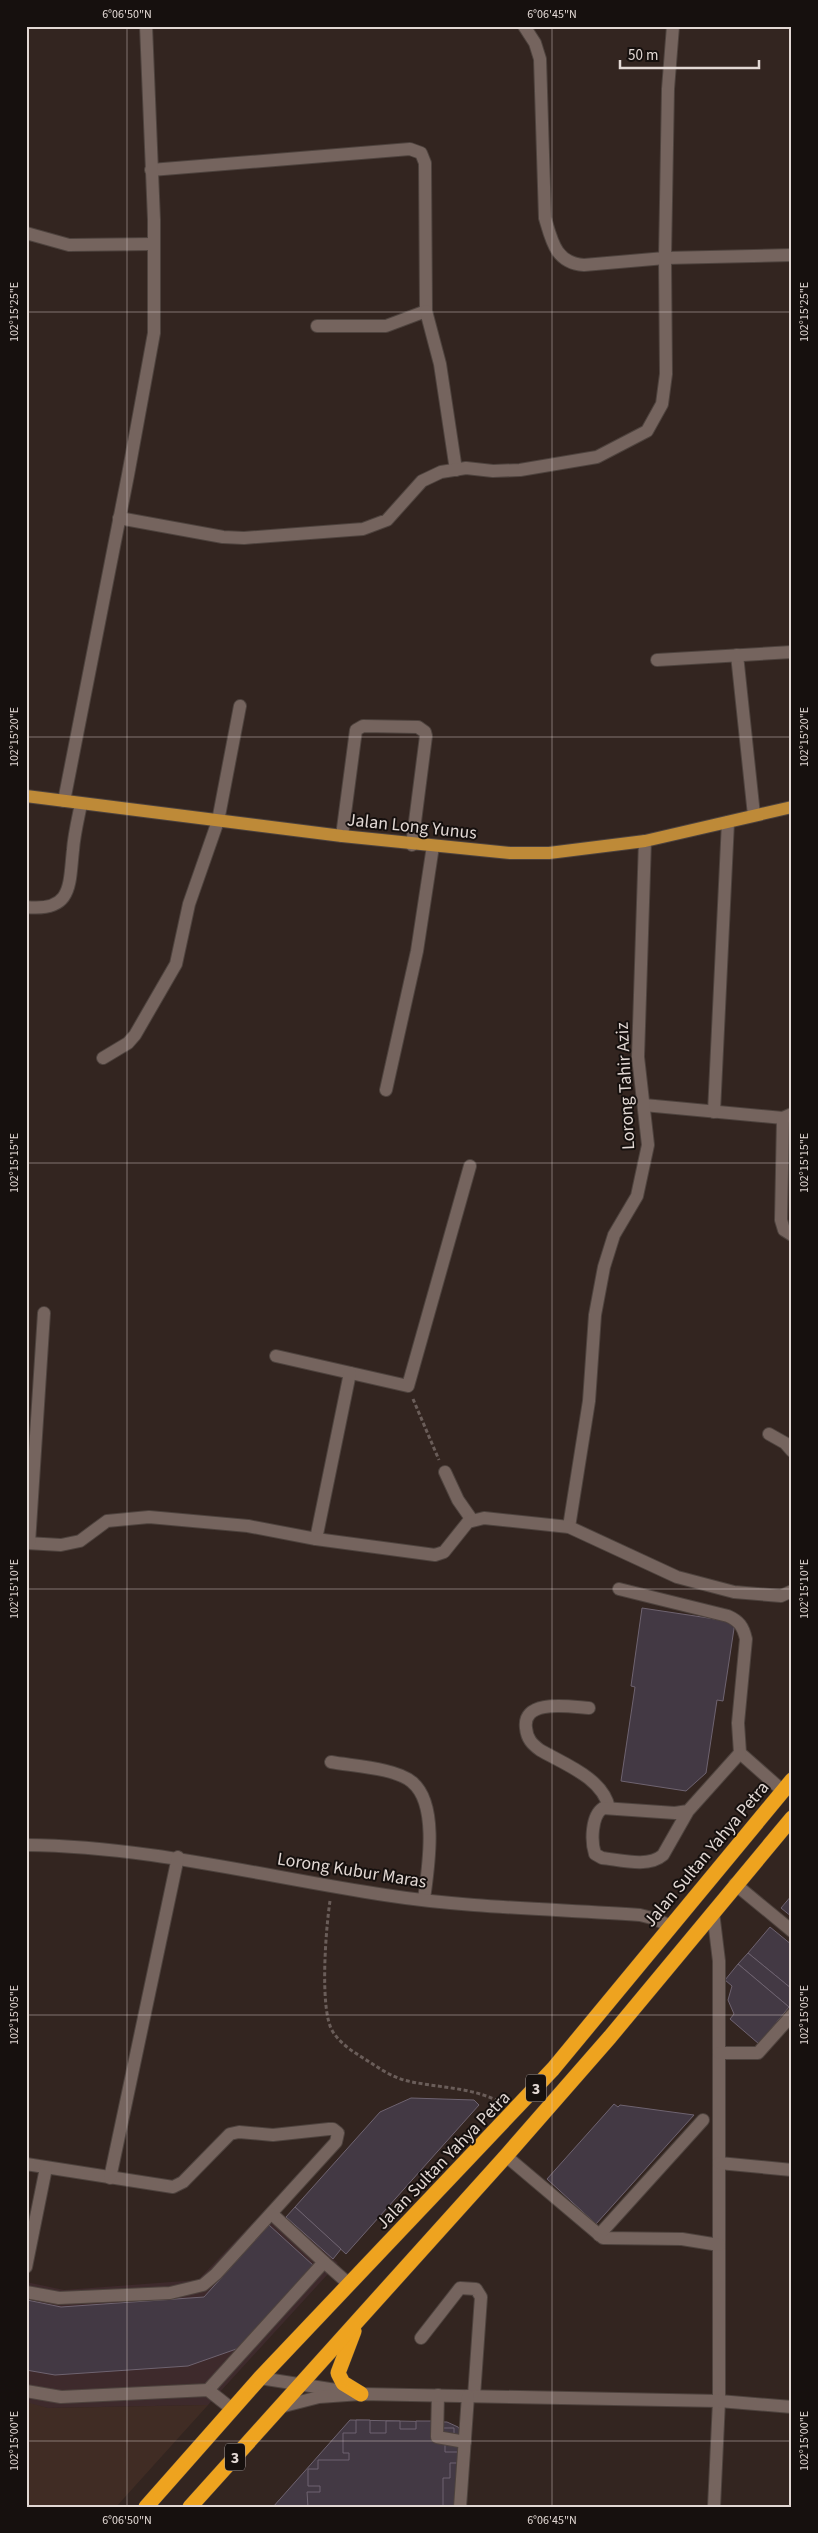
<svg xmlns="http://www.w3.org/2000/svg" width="818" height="2533" font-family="'Source Sans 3',sans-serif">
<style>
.commercial{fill:#3e2a2c}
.built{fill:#402c24}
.building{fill:#433944;stroke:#6e6370}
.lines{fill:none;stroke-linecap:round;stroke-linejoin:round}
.minor-casing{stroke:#4e433e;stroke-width:14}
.major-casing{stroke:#4e433e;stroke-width:14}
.highway-casing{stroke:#4e433e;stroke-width:16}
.path{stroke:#6a5d59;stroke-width:3;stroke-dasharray:4 2.5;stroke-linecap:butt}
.minor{stroke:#75645e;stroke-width:12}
.major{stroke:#be8a38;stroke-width:12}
.highway{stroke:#eea31f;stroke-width:15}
.ticks{fill:none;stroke:#e2d8d4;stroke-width:1;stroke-opacity:0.45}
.labels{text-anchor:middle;stroke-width:4;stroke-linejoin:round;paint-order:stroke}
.shield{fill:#16100e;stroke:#a59c99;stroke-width:1}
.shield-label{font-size:16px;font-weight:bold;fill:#e2d8d4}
.street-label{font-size:18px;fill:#e2d8d4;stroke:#16100e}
.neatline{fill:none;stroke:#e2d8d4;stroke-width:2}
.ticks-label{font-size:12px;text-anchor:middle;fill:#e2d8d4}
</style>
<rect width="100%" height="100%" fill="#332520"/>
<!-- commercial -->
<path class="commercial" d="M271,2204l67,59 -130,142 -160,3 -22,-5v-121l38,8 134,-10z"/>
<!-- built -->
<path class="built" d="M26,2402l22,6 160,-3 -92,102h-90z"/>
<!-- building -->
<g class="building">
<path d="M642,1608l93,14 -12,79 -6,-1 -11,73 -20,18 -65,-10 14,-94 -4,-1z"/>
<path d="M792,1895v22l-11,-9z"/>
<path d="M770,1927l22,18v44l-44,-36z"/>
<path d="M748,1953l44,36v15l-3,3 -51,-43z"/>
<path d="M738,1964l51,43 -30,37 -29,-25 4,-5 -6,-14 4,-14 -7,-6z"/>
<path d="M411,2098l63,2 5,5 -133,149 -51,-47 85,-95z"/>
<path d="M614,2104l4,3 2,-2 74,10 -98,109 -49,-45z"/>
<path d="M295,2207l46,42 -8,10 -47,-42z"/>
<path d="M269,2225l45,41 -72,81 -54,19 -133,9 -29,-5 1,-70 34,7 143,-10z"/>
<path d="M350,2420l97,2 11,5 3,4 -5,76h-183z"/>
<path d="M356,2420h14v13h16v-12h14v8h16v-8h16v7h22v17h-9v7h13v11h-8v15h-7v29h-135l-1,-15h13v-6h-12v-17h10v-9h31v-7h-6v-20h13z"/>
</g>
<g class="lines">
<defs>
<g id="minor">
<path d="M524,26l11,17 5,16 5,159c7,24 11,45 39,47l81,-7 127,-3"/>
<path d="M151,170l259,-21 11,4 4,10 1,148 -40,15h-69"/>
<path d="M26,233l43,12 85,-1"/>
<path d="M426,311l14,53 16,106"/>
<path d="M119,518l104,19 21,1 119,-9 24,-9 35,-39 19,-9 25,-4 27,3 27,-1 77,-13 50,-26 15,-27 4,-30 -1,-116 3,-169 5,-63"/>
<path d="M737,655l17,160"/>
<path d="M657,660l135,-8"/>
<path d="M64,801l64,-326 26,-142v-113l-8,-194"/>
<path d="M342,836l14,-106 7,-4 55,1 7,5 1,4 -14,109"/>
<path d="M26,907c47,5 43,-22 47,-57 1,-15 5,-31 8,-46"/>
<path d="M103,1058l25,-15 7,-8 41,-71 13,-60 29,-83 22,-115"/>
<path d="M386,1090l31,-139 16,-105"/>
<path d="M644,1105l139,13 9,-4"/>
<path d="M714,1112l14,-290"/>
<path d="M783,1118l-2,102 3,10 8,5"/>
<path d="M276,1356l132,30 62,-220"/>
<path d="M769,1434l16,9 7,8"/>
<path d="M445,1472l13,28 14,20"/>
<path d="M569,1527l20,-126 6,-86 9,-48 10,-32 23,-39 11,-51 -10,-88 7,-216"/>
<path d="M316,1539l34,-166"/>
<path d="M26,1543l35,2 19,-4 27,-20 42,-4 99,9 68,13 119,16 9,-3 24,-30 16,-4 85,9 108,50 57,15 47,4 11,-5"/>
<path d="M29,1543l15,-230"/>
<path d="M619,1589l109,27c11,5 15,10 18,23l-8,84 2,30 43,38"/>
<path d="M589,1708c-18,-1 -67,-10 -63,20 1,11 6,16 14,22 24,14 63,28 69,58"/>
<path d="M331,1762c21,4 65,6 81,20 27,22 16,87 12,117"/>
<path d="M688,1811l-13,2 -72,-5c-12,8 -12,34 -8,46l7,4c19,2 46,10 61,-3l25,-44 52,-58"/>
<path d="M26,1845c122,1 239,32 359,50 83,13 171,14 255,20l12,3 19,8"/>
<path d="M735,1884l57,47"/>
<path d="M713,1912l6,49v440l-5,106"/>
<path d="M719,2053h39l34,-38"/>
<path d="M506,2156l97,82 79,1 37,6"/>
<path d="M719,2163l73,7"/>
<path d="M26,2164l147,23 10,-5 47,-48 9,-2 34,3 56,-6h4l5,4 -2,9 -120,132 -13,11 -33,8 -111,5 -33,-6"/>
<path d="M110,2178l68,-321"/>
<path d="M272,2214l52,48"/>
<path d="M599,2235l104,-115"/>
<path d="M26,2267l20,-99"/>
<path d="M421,2338l39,-50 16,1 5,8 -7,99"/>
<path d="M260,2378l76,12"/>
<path d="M208,2390l116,-128 25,22"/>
<path d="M26,2391l35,6 147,-7 24,19"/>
<path d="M438,2395l-1,42 28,5"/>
<path d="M280,2407l39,-10 42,-3 358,7 73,6"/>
<path d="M460,2507l8,-111"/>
</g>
<path id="major" d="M26,796l316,40 168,17h39l96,-12 147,-34"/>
<g id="highway">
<path d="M354,2331l-16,42 5,10 18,11"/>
<path d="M146,2507l114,-129 293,-309 239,-289"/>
<path d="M190,2507l316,-351 104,-119 182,-219"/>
</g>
</defs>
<!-- minor casing -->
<use href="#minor" class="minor-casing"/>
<!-- major casing -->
<use href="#major" class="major-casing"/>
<!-- highway casing -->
<use href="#highway" class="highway-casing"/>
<!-- path -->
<g class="path">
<path d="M413,1399l26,61"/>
<path d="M330,1901c-4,26 -11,110 3,131 9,14 24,22 38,31 11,7 23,15 37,18 30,7 64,6 92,21"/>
</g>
<!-- minor -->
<use href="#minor" class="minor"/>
<!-- major -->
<use href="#major" class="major"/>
<!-- highway -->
<use href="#highway" class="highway"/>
</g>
<!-- ticks -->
<path class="ticks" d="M127,26v2481M552,26v2481M26,312h766M26,737h766M26,1163h766M26,1589h766M26,2015h766M26,2441h766"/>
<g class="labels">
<!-- shield labels -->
<g class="shield">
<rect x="526" y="2074.5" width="20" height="27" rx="4"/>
<rect x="225" y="2443.5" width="20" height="27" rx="4"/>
</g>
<g class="shield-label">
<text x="536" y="2094">3</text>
<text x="235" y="2463">3</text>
</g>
<!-- street labels -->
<g class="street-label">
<text transform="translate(412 826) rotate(6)" y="6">Jalan Long Yunus</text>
<text transform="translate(625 1086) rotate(-93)" y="6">Lorong Tahir Aziz</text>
<text transform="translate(706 1854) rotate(-50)" y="6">Jalan Sultan Yahya Petra</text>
<text transform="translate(352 1870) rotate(9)" y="6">Lorong Kubur Maras</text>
<text transform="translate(443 2160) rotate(-46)" y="6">Jalan Sultan Yahya Petra</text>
</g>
</g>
<!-- border -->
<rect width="818" height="2533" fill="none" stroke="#16100e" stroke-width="55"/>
<!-- scale -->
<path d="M620 60v8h139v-8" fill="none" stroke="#e2d8d4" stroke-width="2.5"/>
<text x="628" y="60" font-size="15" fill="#e2d8d4" stroke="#16100e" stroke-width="4" paint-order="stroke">50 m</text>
<rect x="28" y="28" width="762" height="2478" class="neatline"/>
<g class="ticks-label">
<text x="127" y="18">6°06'50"N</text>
<text x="552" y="18">6°06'45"N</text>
<text transform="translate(804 312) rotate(-90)" y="4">102°15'25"E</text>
<text transform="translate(14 312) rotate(-90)" y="4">102°15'25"E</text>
<text transform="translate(804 737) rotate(-90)" y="4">102°15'20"E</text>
<text transform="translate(14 737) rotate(-90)" y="4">102°15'20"E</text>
<text transform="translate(804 1163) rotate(-90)" y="4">102°15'15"E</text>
<text transform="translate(14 1163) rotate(-90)" y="4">102°15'15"E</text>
<text transform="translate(14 1589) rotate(-90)" y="4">102°15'10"E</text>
<text transform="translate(804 1589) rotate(-90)" y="4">102°15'10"E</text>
<text transform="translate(14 2015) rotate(-90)" y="4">102°15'05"E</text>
<text transform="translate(804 2015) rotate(-90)" y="4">102°15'05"E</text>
<text transform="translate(14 2441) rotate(-90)" y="4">102°15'00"E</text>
<text transform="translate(804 2441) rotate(-90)" y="4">102°15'00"E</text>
<text x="127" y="2524">6°06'50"N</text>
<text x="552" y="2524">6°06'45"N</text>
</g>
</svg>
